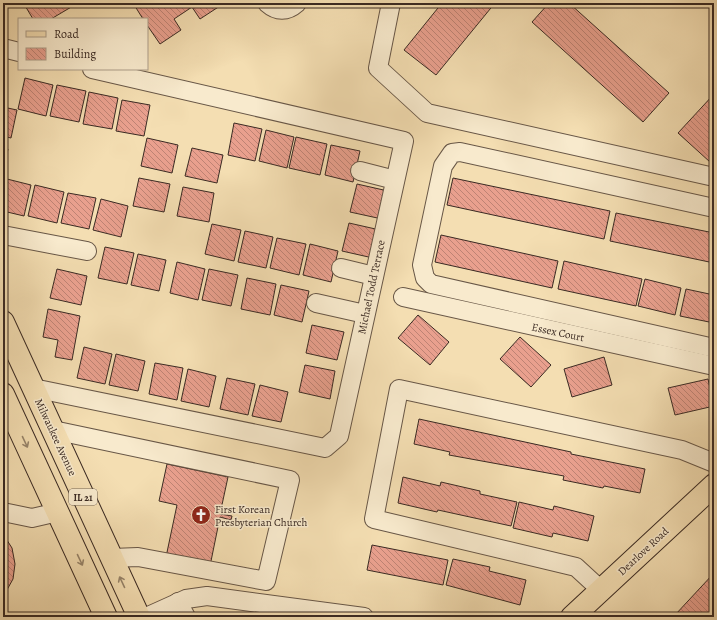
<svg xmlns="http://www.w3.org/2000/svg" width="717" height="620" font-family="Alegreya,serif">
<style>
.building{fill:url(#building-back-hatch);stroke:#3a2a23}
.lines{fill:none;stroke-linecap:round;stroke-linejoin:round}
.minor-casing{stroke:#685747;stroke-width:20}
.major-casing{stroke:#3a2a23;stroke-width:24}
.minor{stroke:#f8eacd;stroke-width:18}
.major{stroke:#f4deb2;stroke-width:22}
.oneway{stroke:#97846a}
.labels{text-anchor:middle;stroke-width:3;stroke-linejoin:round;paint-order:stroke}
.shield{fill:#f8eacd;stroke:#736456;stroke-width:1}
.shield-label{font-size:10px;font-weight:bold;fill:#3a2a23}
.street-label{font-size:11px;fill:#3a2a23;stroke:#f8eacd}
.poi-label{font-size:11px;fill:#3a2a23;stroke:#f8eacd;text-anchor:start}
</style>
<defs>
<pattern id="building-back-hatch" width="6" height="6" patternUnits="userSpaceOnUse"><rect width="6" height="6" fill="#e9a08e"/><path d="M-1 5l2 2M0 0l6 6M5-1l2 2" fill="none" stroke="#be8374"/></pattern>
</defs>
<rect width="100%" height="100%" fill="#f4deb2"/>
<filter id="stains"><feTurbulence type="fractalNoise" baseFrequency=".005" numOctaves="4"/><feColorMatrix values="0 0 0 0 .2 0 0 0 0 .09 0 0 0 0 .02 0 0 0 .5 -.17"/></filter>
<radialGradient id="worn" r=".72"><stop offset=".6" stop-color="#630" stop-opacity="0"/><stop offset="1" stop-color="#630" stop-opacity=".3"/></radialGradient>
<!-- building -->
<g class="building">
<path d="M26,3h52l-27,16h-18l-9,-15z"/>
<path d="M133,3h89l1,1 -23,15 -8,-12 -18,12 7,11 -21,14 -13,-19v-6h-4z"/>
<path d="M442,3h53l-59,72 -32,-25z"/>
<path d="M549,3h20l100,90 -26,29 -111,-100z"/>
<path d="M25,78l28,7 -7,31 -28,-7z"/>
<path d="M57,85l29,6 -7,31 -29,-6z"/>
<path d="M89,92l29,6 -6,31 -29,-5z"/>
<path d="M714,94v64l-4,4 -32,-29z"/>
<path d="M122,100l28,5 -6,31 -28,-5z"/>
<path d="M3,107l14,3 -6,28 -8,-2z"/>
<path d="M234,123l28,6 -7,32 -27,-6z"/>
<path d="M266,130l28,7 -7,31 -28,-7z"/>
<path d="M296,137l31,7 -7,31 -31,-7z"/>
<path d="M147,138l31,7 -6,28 -31,-7z"/>
<path d="M331,145l29,6 -7,31 -28,-7z"/>
<path d="M3,148l5,1 -5,22z"/>
<path d="M192,148l31,7 -6,28 -32,-7z"/>
<path d="M3,178l28,7 -7,31 -21,-5z"/>
<path d="M139,178l31,6 -6,28 -31,-6z"/>
<path d="M453,178l157,33 -6,28 -157,-34z"/>
<path d="M357,184l31,7 -6,28 -32,-7z"/>
<path d="M35,185l29,7 -7,31 -29,-7z"/>
<path d="M183,187l31,6 -5,29 -32,-6z"/>
<path d="M68,193l28,5 -7,31 -28,-6z"/>
<path d="M101,199l27,7 -7,31 -28,-7z"/>
<path d="M616,213l98,20v30l-104,-22z"/>
<path d="M349,223l31,7 -7,28 -31,-7z"/>
<path d="M212,224l29,6 -7,31 -29,-7z"/>
<path d="M245,231l28,6 -7,31 -28,-6z"/>
<path d="M441,235l117,26 -6,27 -117,-26z"/>
<path d="M277,238l29,6 -7,31 -29,-7z"/>
<path d="M310,244l28,7 -7,31 -28,-7z"/>
<path d="M105,247l29,6 -7,31 -29,-6z"/>
<path d="M138,254l28,6 -7,31 -28,-6z"/>
<path d="M564,261l78,18 -6,27 -78,-17z"/>
<path d="M177,262l28,7 -7,31 -28,-7z"/>
<path d="M57,269l30,7 -6,29 -31,-7z"/>
<path d="M209,269l29,6 -7,31 -29,-6z"/>
<path d="M247,278l29,6 -6,31 -29,-6z"/>
<path d="M645,279l36,9 -6,27 -37,-9z"/>
<path d="M281,285l28,6 -7,31 -28,-7z"/>
<path d="M686,289l28,6v28l-34,-7z"/>
<path d="M48,309l32,7 -8,44 -17,-3 3,-17 -15,-3z"/>
<path d="M418,315l31,27 -19,23 -32,-27z"/>
<path d="M312,325l32,7 -7,28 -31,-7z"/>
<path d="M520,337l31,28 -20,22 -31,-28z"/>
<path d="M84,347l28,7 -7,30 -28,-6z"/>
<path d="M116,354l29,7 -7,30 -29,-6z"/>
<path d="M604,357l8,28 -40,12 -8,-28z"/>
<path d="M155,363l28,5 -6,32 -28,-6z"/>
<path d="M305,365l30,6 -5,28 -31,-7z"/>
<path d="M188,369l28,7 -7,31 -28,-6z"/>
<path d="M227,378l28,6 -7,31 -28,-6z"/>
<path d="M708,379l6,27 -39,9 -7,-27z"/>
<path d="M260,385l28,7 -7,30 -29,-6z"/>
<path d="M419,419l152,33v2l74,15 -5,24 -36,-7 -1,2 -40,-8 1,-4 -115,-21 1,-3 -36,-8z"/>
<path d="M167,464l61,13 -8,37 12,2 -1,4 -11,-3 -10,49 -44,-9 11,-52 -18,-4z"/>
<path d="M403,477l37,9 1,-4 39,9v3l37,8 -6,24 -73,-16 -1,2 -39,-9z"/>
<path d="M519,502l34,8 1,-4 40,10 -6,25 -35,-8 -1,4 -39,-9z"/>
<path d="M3,534l9,14 3,16 -2,15 -10,18z"/>
<path d="M372,545l76,15 -5,25 -76,-15z"/>
<path d="M453,559l37,8 -1,4 37,9 -6,25 -74,-20z"/>
<path d="M714,573v37l-6,7h-31l-2,-2z"/>
</g>
<g class="lines">
<defs>
<g id="minor">
<path d="M267,3c10,9 20,9 30,0"/>
<path d="M391,3l-13,65 49,45 287,64"/>
<path d="M3,48l16,4"/>
<path d="M360,171l35,9"/>
<path d="M714,208l-254,-56 -8,1 -9,13 -21,99 3,13 6,6 283,64"/>
<path d="M3,235l84,16"/>
<path d="M341,268l33,8"/>
<path d="M403,297l311,69"/>
<path d="M316,303l49,11"/>
<path d="M33,388l292,60 14,-12 65,-295 -312,-72"/>
<path d="M53,430l237,50 -24,101 -128,-24 -26,1"/>
<path d="M3,512l29,6 26,-6"/>
<path d="M601,590l-25,-23 -202,-48 25,-130 283,61 32,13"/>
<path d="M178,602l8,15"/>
<path d="M146,617l40,-18 21,-3 157,21"/>
</g>
<g id="major">
<path d="M3,322l136,295"/>
<path d="M3,394l103,223"/>
<path d="M572,617l142,-132"/>
</g>
</defs>
<!-- minor casing -->
<use href="#minor" class="minor-casing"/>
<!-- major casing -->
<use href="#major" class="major-casing"/>
<!-- minor -->
<use href="#minor" class="minor"/>
<!-- major -->
<use href="#major" class="major"/>
</g>
<!-- one-way arrows -->
<defs><path id="oneway-shaft" d="M-6 0H5M1.5-3L5.5 0L1.5 3" fill="none" stroke-width="1.6" stroke-linecap="round" stroke-linejoin="round"/></defs>
<g class="oneway">
<use href="#oneway-shaft" transform="translate(25 442) rotate(65)"/>
<use href="#oneway-shaft" transform="translate(80 560) rotate(65)"/>
<use href="#oneway-shaft" transform="translate(122 582) rotate(-115)"/>
</g>
<!-- icons -->
<defs>
<symbol id="church-disc" viewBox="-11 -11 22 22"><circle r="9.5" fill="#8f2418" stroke="#f8eacd"/><path d="M-1.2-6h2.4v3.5h3.3v2.4h-3.3V6h-2.4V-.1h-3.3v-2.4h3.3Z" fill="#fff"/></symbol>
</defs>
<g fill-rule="evenodd">
<use href="#church-disc" x="190" y="504" width="22" height="22"/>
</g>
<g class="labels">
<!-- shield labels -->
<rect class="shield" x="69" y="489" width="28" height="16" rx="3"/>
<g class="shield-label">
<text x="83" y="501">IL 21</text>
</g>
<!-- street labels -->
<g class="street-label">
<text transform="translate(371 287) rotate(-78)" y="4">Michael Todd Terrace</text>
<text transform="translate(558 332) rotate(12)" y="4">Essex Court</text>
<text transform="translate(56 437) rotate(65)" y="4">Milwaukee Avenue</text>
<text transform="translate(643 551) rotate(-43)" y="4">Dearlove Road</text>
</g>
<!-- poi labels -->
<g class="poi-label">
<text x="215" y="513">First Korean<tspan x="215" dy="13">Presbyterian Church</tspan></text>
</g>
</g>
<!-- margin -->
<rect width="717" height="620" fill="none" stroke="#f4deb2" stroke-width="16"/>
<rect x="4" y="4" width="709" height="612" fill="none" stroke="#3a2a23" stroke-width="2"/>
<rect x="8" y="8" width="701" height="604" fill="none" stroke="#3a2a23"/>
<!-- legend -->
<rect x="18" y="18" width="130" height="52" fill="#f8eacd" stroke="#ac9d89"/>
<rect x="26" y="31" width="20" height="6" fill="#f4deb2" stroke="#ac9d89"/>
<text x="54" y="38" font-size="12" fill="#3a2a23">Road</text>
<rect x="26" y="48" width="20" height="12" fill="url(#building-back-hatch)" stroke="#ac9d89"/>
<text x="54" y="58" font-size="12" fill="#3a2a23">Building</text>
<rect width="100%" height="100%" filter="url(#stains)"/>
<rect width="100%" height="100%" fill="url(#worn)"/>
</svg>
